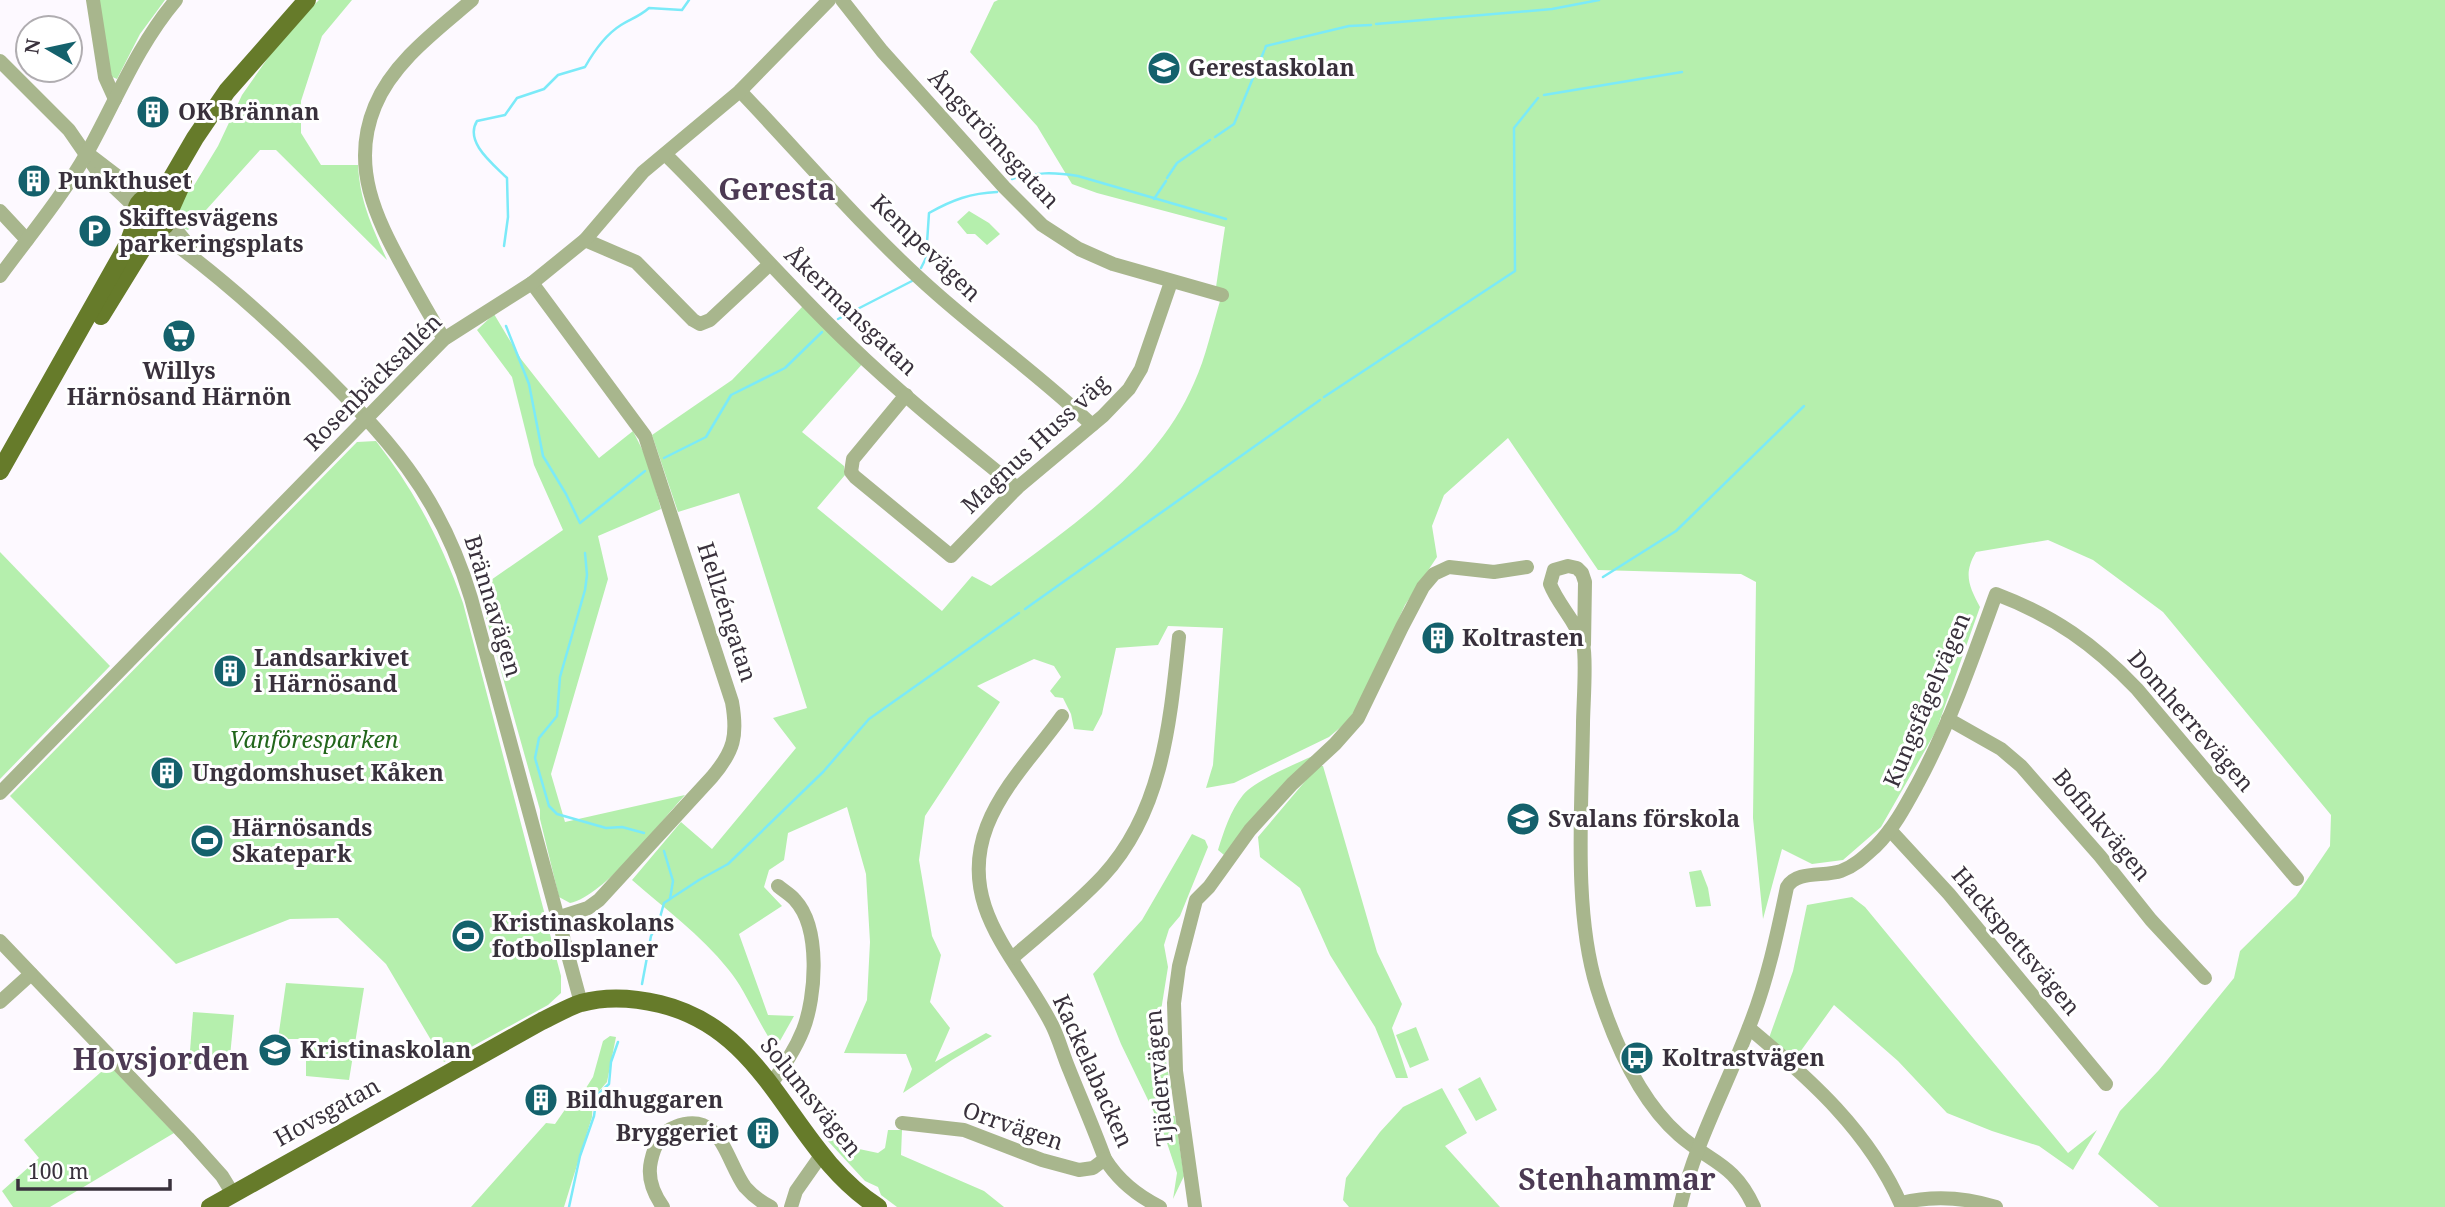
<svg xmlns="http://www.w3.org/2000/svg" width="2445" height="1207" font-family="'Noto Serif',serif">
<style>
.green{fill:#b5efad}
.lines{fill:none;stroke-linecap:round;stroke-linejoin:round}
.stream{stroke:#7beaf8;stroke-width:2.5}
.minor{stroke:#a8b68d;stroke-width:14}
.major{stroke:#667b2a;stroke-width:18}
.labels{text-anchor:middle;stroke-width:6;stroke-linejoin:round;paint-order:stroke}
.poi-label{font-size:23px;font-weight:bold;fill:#39313c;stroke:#fff;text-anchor:start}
.street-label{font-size:23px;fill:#39313c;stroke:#fff}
.park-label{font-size:23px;font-style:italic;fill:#22661b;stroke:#fff}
.district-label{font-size:30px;font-weight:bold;fill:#4c3a53;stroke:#fff}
</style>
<rect width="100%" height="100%" fill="#fdf9ff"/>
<!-- green -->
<g class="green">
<path d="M98,0h67l-25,34 -23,45 -7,-3z"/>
<path d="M319,0h33l-30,36 -21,65v32l20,32h37c2,37 14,61 29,95l-111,-110h-16l-72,80 -10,-4 -1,-19 5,-17 11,-3 25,-41 24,-51 42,-60z"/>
<path d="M998,0h1447v1207h-286l-61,-53 22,-43 39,-41 75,-92 6,-27 56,-55 34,-50 1,-31 -168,-203 -70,-52 -45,-20 -72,12c-13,22 -7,34 4,55l-44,124 -55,96 -38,33 -31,4 -30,-15 -19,70 -10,-101 3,-236 -15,-8 -143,-4 -90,-132 -64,57 -12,31 5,31 -32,48 -43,94 -14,22 -19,16 -95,46 -28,5 7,-23 10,-137 -55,-2 -10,19 -42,3 -14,66 -9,17 -19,-2 -3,-15 -8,-16 -8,-1 -5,-6 11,-14 -7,-11 -20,-7 -57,27 23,16 -75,114 -6,44 13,76 9,19 -11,47 20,26 -15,34 51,-29 6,3 -40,24 -49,33 9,-24 -6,-15 -62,-1 23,-53 3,-58 -4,-68 -19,-67 -59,26 -4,27 -15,10 -5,17 18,19 -43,28 29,81 26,1 -18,32c-18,-24 -30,-58 -48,-79 -27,-34 -64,-61 -96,-89l49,-58 31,27 84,-101 -23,-30 34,-10 -68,-215 -61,19 -26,-77 80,-55 71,-74 61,56 -62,70 42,34 1,9 -28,33 125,103 30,-35 19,10c75,-56 165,-114 203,-203 12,-26 18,-56 26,-82l-4,-14 9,-60 -128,-34 -25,-9 -35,-58 -67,-74 24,-50z"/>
<path d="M969,211l20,12 11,11 -13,11 -12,-11h-8l-10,-12z"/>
<path d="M494,314l27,45 78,99 34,-27 14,28 14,50 -63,27 10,43 -57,195 14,48 120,-27c-26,28 -80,101 -115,108l-11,-6 -19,-78v-9l-62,-221 85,-59 -29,-65 -22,-88 -35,-47z"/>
<path d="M376,441c39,50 66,102 87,162l98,373v17l-13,12 -104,57 -58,-98 -48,-46 -48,1 -114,45 -166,-168 347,-354z"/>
<path d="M0,552l110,114 -110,113z"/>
<path d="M1317,754l-93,101 -6,-5c6,-19 12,-39 25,-55 12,-15 55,-32 74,-41z"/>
<path d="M1318,766h5l54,186 25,52 -10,24 16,50h-12l-21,-51 -45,-72 -30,-67 -40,-31 -2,-20z"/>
<path d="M1192,834l13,6 3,7 -28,69 -11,13 -5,16 4,22 -9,56 12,65 -7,15v11l11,2 9,60 -11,23 4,-26 -14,-42 -42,-87 -28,-70 49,-54z"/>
<path d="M1701,870l7,18 3,18 -15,1 -7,-35z"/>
<path d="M1852,897l13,10 203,246 29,-23 -24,40 -34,-24 -47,-15 -45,-18 -49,-52 -64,-56 -39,54 -26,-21 24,-67 14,-66z"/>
<path d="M286,983l78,5 -15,92 -43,-4v-20l-5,-17h-23z"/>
<path d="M193,1012l41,3 -5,52 -40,-3z"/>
<path d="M1416,1027l13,33 -19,8 -14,-33z"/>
<path d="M610,1036l6,1 -9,45 -14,16 -1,19 -28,90h-93l75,-84 9,1 18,-26 11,-7 9,-14 10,-36z"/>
<path d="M109,1065l65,68 -124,74h-37l-11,-16 37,-33 -15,-18z"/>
<path d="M1480,1077l17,33 -21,11 -18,-32z"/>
<path d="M1442,1088l25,45 -22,13 55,61h-151l-6,-7 3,-22 34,-46 23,-25z"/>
<path d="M888,1130h14l-1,25 83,36 20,16h-107l-16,-12 -3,-8 -13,-6 -37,-40 1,-6 5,-1 25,15 19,4 7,-5z"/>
</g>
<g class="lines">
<!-- stream -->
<g class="stream">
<path d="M1376,24l176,-15 47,-9"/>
<path d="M1265,49l1,-3 83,-20 22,-1"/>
<path d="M1544,95l138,-23"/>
<path d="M1215,137l19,-13 30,-73"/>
<path d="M1167,178l10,-15 33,-23"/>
<path d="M1012,179c23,-7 42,-7 66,-3l148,43"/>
<path d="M1154,199l12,-18"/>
<path d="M504,246l4,-29 -1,-39c-14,-14 -43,-36 -30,-57l28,-6 12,-17 27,-9 14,-14 27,-8c9,-16 20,-32 36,-42 10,-6 19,-9 28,-17l33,2 7,-10"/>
<path d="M921,268l5,-10 3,-45c23,-13 42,-20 68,-21"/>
<path d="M838,319l74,-38"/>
<path d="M506,326l23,58 14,72 23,38 14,29 65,-52"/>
<path d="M1324,397l191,-126 -1,-143 24,-30"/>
<path d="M664,458l42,-21 25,-42 54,-27 37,-36"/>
<path d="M585,553l2,22 -2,15 -25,87 -3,39 -18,22 -4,20 14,48 8,8 49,14 16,-1 22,6"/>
<path d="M1603,577l73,-46 128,-125"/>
<path d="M1025,609l295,-209"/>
<path d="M670,899l29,-19 29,-16 95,-92 46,-53 150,-106"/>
<path d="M642,984l9,-48 8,-15 5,-18 6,-4 3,-18 -9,-30"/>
<path d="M569,1207l11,-51 14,-40 3,-21 12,-11 2,-22 7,-20"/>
</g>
<!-- minor -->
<g class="minor">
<path d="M93,0l12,77 10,22"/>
<path d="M842,0l40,51 122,136 38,38 37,24 34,15 109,31"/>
<path d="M0,61l69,69 29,42 39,37"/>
<path d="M740,91c65,68 126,141 197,203 51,45 106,84 155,131"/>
<path d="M666,155c63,62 121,130 185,191 53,51 110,96 166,142"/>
<path d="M91,156l55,42"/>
<path d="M0,211l27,29"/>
<path d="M168,220l22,27"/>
<path d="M156,230c55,39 105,83 153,130 78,77 130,131 162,238l110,405"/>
<path d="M585,240l51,22 57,58 7,4 10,-4 59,-55"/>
<path d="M0,276c30,-41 62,-79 87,-123 29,-52 50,-107 89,-153"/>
<path d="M532,283l113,153 87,266c6,34 2,49 -20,75l-113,123 -11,8 -31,10"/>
<path d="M444,339c-14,-23 -27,-46 -40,-70 -28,-51 -54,-103 -29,-163 18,-44 62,-76 97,-106"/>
<path d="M906,395l-53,64 -2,13 4,5 96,79 66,-68 86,-72 26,-27 12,-20 30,-87"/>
<path d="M1584,645l1,-63 -3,-9 -5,-5 -9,-2 -14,4 -4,14c8,21 27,38 33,60 4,14 0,63 0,80 -1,81 -10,187 14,264 16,51 41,111 82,147 32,28 55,28 75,72"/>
<path d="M1062,716c-25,35 -59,69 -75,110 -31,81 31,132 65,199 7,14 11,30 17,44 12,30 25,60 36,90 13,21 33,37 55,48"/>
<path d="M1948,719l53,30 20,17 79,90 51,64 54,58"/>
<path d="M0,793l444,-454 88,-56 53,-43 58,-68 97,-81 89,-91"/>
<path d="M1890,830l59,64 157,190"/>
<path d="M0,941l188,197 34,38 11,18"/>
<path d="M1012,958c30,-26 63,-52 91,-82 60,-65 67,-154 76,-239"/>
<path d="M0,1002l31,-28"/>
<path d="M1749,1028c61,51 121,104 153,179"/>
<path d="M770,1085c13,-17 25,-35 33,-55 13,-33 18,-102 -8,-130 -4,-5 -11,-9 -17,-14"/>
<path d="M902,1123l62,7 78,30 37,10 14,-2 12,-9"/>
<path d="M1901,1203c33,-8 63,-6 95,4"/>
<path d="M663,1207c-10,-14 -16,-29 -12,-46 3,-14 10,-29 24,-34 46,-18 51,34 70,60 7,8 16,15 26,20"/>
<path d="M791,1207l5,-16 26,-37"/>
<path d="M1195,1207l-19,-136 -2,-68 5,-37 17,-66 13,-13 41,-57 42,-46 43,-40 23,-26 44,-91 21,-40 11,-13 15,-7 45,5 33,-5"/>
<path d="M1680,1207c15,-64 46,-119 69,-180 18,-45 28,-92 38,-140 10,-17 37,-10 54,-16 14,-5 24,-15 35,-25 18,-18 30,-41 42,-63 32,-60 55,-125 78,-189 58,22 98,50 141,95l160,190"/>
</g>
<!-- major -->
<g class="major">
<circle cx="153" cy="213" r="17"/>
<path d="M158,197l5,-4 32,-55 32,-47 80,-91"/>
<path d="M170,210l13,-29"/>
<path d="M101,316l53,-86"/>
<path d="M0,471l128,-227 9,-25"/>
<path d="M210,1207l332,-186c13,-6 26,-14 39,-18 25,-7 54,-5 79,1 112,27 129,146 218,203"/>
</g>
</g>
<!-- icons -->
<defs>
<symbol id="school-disc" viewBox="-11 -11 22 22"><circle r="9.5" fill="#14616c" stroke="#fff"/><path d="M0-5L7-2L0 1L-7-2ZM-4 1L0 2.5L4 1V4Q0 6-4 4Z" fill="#fff"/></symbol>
<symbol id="building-disc" viewBox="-11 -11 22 22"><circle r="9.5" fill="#14616c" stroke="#fff"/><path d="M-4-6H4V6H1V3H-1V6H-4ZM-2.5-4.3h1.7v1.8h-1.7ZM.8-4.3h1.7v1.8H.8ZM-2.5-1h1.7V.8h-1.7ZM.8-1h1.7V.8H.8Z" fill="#fff"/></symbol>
<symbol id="parking-disc" viewBox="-11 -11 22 22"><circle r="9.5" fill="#14616c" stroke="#fff"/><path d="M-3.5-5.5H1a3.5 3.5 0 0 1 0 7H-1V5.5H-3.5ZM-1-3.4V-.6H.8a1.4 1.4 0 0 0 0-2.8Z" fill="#fff"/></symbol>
<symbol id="supermarket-disc" viewBox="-11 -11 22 22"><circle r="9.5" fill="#14616c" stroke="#fff"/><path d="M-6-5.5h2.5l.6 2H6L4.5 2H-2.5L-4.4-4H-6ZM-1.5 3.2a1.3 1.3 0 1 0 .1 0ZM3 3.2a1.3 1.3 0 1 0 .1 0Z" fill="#fff"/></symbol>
<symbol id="stadium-disc" viewBox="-11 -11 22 22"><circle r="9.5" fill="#14616c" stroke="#fff"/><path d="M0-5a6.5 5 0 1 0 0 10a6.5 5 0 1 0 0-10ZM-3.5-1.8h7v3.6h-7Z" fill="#fff"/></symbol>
<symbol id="bus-disc" viewBox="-11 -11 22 22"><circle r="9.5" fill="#14616c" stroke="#fff"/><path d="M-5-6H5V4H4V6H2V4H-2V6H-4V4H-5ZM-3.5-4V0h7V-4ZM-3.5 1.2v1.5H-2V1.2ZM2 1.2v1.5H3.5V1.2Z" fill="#fff"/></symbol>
</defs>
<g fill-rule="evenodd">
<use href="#school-disc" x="1145" y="49" width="38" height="38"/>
<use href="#building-disc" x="134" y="93" width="38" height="38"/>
<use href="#building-disc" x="15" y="162" width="38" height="38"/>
<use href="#parking-disc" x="76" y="212" width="38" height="38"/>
<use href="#supermarket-disc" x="160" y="317" width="38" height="38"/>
<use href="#building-disc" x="1419" y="619" width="38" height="38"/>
<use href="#building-disc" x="211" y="652" width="38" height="38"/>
<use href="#building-disc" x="148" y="754" width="38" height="38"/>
<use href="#school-disc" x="1504" y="800" width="38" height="38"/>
<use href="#stadium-disc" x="188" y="822" width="38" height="38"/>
<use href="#stadium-disc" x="449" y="917" width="38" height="38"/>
<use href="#school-disc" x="256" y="1031" width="38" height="38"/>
<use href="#bus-disc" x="1618" y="1039" width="38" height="38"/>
<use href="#building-disc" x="522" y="1081" width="38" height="38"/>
<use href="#building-disc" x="744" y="1114" width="38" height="38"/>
</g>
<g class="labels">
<!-- poi labels -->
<g class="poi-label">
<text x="1188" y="76">Gerestaskolan</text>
<text x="178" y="120">OK Brännan</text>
<text x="58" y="189">Punkthuset</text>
<text x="119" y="226">Skiftesvägens<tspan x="119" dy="26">parkeringsplats</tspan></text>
<text x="179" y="379" text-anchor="middle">Willys<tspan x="179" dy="26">Härnösand Härnön</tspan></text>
<text x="1462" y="646">Koltrasten</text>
<text x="254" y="666">Landsarkivet<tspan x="254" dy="26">i Härnösand</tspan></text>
<text x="192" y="781">Ungdomshuset Kåken</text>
<text x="1548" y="827">Svalans förskola</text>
<text x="232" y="836">Härnösands<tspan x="232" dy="26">Skatepark</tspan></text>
<text x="492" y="931">Kristinaskolans<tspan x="492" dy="26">fotbollsplaner</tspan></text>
<text x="300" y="1058">Kristinaskolan</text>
<text x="1662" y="1066">Koltrastvägen</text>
<text x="566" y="1108">Bildhuggaren</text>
<text x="738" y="1141" text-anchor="end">Bryggeriet</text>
</g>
<!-- street labels -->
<g class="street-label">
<text transform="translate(994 139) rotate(47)" y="8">Ångströmsgatan</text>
<text transform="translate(926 248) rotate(44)" y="8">Kempevägen</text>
<text transform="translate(851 311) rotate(44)" y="8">Åkermansgatan</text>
<text transform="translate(373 382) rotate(-45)" y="8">Rosenbäcksallén</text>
<text transform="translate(1035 444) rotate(-43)" y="8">Magnus Huss väg</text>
<text transform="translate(493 606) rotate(73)" y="8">Brännavägen</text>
<text transform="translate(727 612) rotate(72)" y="8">Hellzéngatan</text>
<text transform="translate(1927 700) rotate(-67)" y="8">Kungsfågelvägen</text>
<text transform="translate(2191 721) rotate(49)" y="8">Domherrevägen</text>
<text transform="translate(2102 825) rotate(50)" y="8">Bofinkvägen</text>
<text transform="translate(2016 941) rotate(50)" y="8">Hackspettsvägen</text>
<text transform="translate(1093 1071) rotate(66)" y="8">Kackelabacken</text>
<text transform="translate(1159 1078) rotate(-95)" y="8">Tjädervägen</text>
<text transform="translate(811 1097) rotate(51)" y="8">Solumsvägen</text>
<text transform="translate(327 1112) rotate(-29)" y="8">Hovsgatan</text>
<text transform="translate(1013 1126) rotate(19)" y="8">Orrvägen</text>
</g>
<!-- park labels -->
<g class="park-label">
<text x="314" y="748">Vanföresparken</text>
</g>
<!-- district labels -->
<g class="district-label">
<text x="777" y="200">Geresta</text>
<text x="161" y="1070">Hovsjorden</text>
<text x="1617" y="1190">Stenhammar</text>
</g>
</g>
<!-- north arrow -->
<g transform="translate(49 49) rotate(279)"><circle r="33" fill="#ffffff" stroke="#b0adb1" stroke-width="2"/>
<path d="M0-5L12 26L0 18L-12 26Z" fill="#14616c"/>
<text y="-10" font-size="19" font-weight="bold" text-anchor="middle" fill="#39313c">N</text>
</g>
<!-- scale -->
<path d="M18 1179v10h152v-10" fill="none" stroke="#39313c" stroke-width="3.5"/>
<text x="28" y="1179" font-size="21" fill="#39313c" stroke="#ffffff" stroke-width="5" paint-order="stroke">100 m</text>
</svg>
